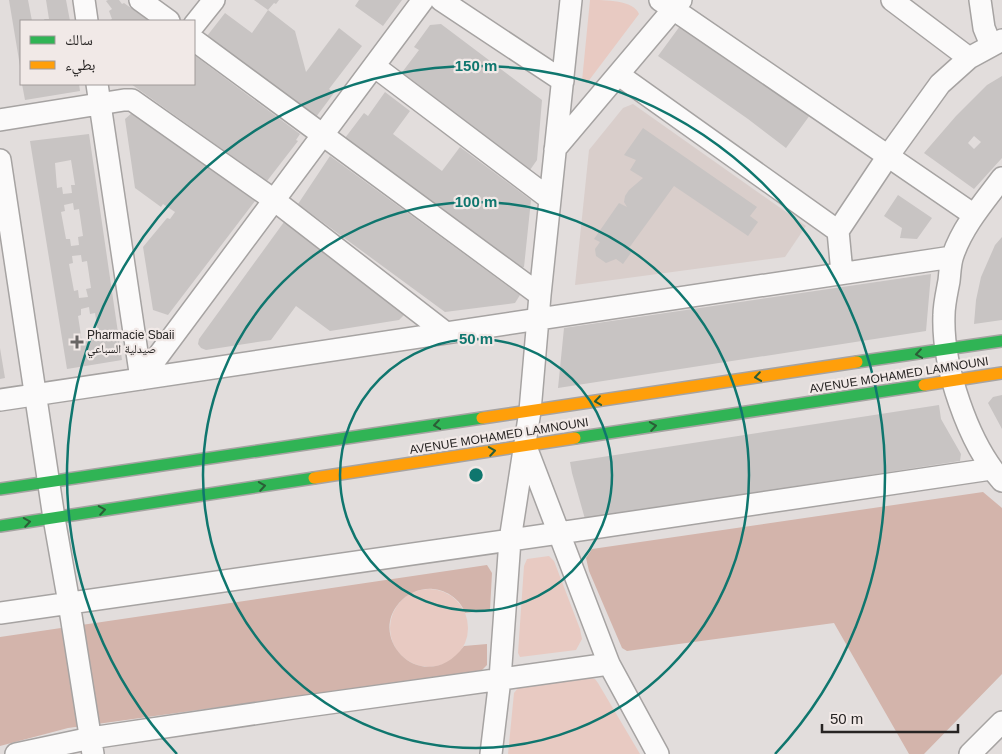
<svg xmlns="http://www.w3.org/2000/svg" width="1002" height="754" viewBox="0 0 1002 754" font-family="Arial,'Noto Naskh Arabic',sans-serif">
	<rect width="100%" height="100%" fill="#e2dddc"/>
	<!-- built -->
	<path fill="#d9cecb" d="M633,104L806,226L785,257L575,285L589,150L623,108Z"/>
	<!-- green -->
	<path fill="#e8cac2" d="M590,0C605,0 634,0 639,14L587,83L582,81Z
		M549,556L554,561L580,629L582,639L576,650L520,657L518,653L524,566L527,559Z
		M390 628a39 39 0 1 1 78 0a39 39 0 1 1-78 0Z
		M590,678L595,679L598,683L640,754H508L514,693L518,688Z"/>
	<!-- forest -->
	<path fill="#d3b4ab" d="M983,492L1002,508V674L924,754H909L834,623L627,651L622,648L589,571L586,558L592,549Z
		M487,565L492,573L490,610L465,613C461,600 447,590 433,589C420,588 408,593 399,603C366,641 426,698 464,646L487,644V665L481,671L68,728L0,746V637Z"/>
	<!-- building -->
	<path fill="#c8c4c3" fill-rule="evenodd" d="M9,0H28L32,21H21V72Z
		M46,0H66L70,21H45L44,19H49Z
		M108,0H119L122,4L124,3L149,21H109L112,19L109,11L112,9L106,1Z
		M254,0H279L276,4L274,3L268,10Z
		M359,0H402L383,26L355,6Z
		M268,10L295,31L306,72L339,28L362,46L329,89L334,93L316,117L207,36L225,13L252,33Z
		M441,24L542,100L537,160L530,170L400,75L419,50L414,47L430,25Z
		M680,26L770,89L810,115L786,148L748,119L658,56Z
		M194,55L300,134L296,140L298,141L267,181L131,84H194Z
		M1002,76V158L974,189L924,153L956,116L987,85ZM974,136L981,142L974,149L968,143Z
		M22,84H79L80,91L25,100Z
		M385,92L410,111L393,134L442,171L460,147L531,200L524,267L520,268L345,138L364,113L368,116Z
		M133,112L255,201L168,315L153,310L143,247L167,218L170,219L175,212L163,204L161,207L135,188L125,119Z
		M643,128L757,207L750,216L758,222L748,236L674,186L629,248L633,250L623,264L616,259L606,263L596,256L595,249L600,242L594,239L619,203L627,207L624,202L625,196L629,190L643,178L630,170L636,160L624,155Z
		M89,134L122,360L67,369L30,141ZM71,160L75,185H71L72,193L63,194L62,187L57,188L55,163ZM73,203L74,210L79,209L83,236L78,237L79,245L71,246L70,239H66L61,212L65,211L64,205ZM81,255L82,262L87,261L91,288L86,289L88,297L79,298L78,290L74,291L69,264L73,263L72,256ZM89,307L90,314L95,313L99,339L82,342L78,316L81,315V309Z
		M330,156L520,295L515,303L445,312L298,204Z
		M898,195L932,218L917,239L900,238L902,228L884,216Z
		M284,222L406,313L399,320L330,331L296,306L271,340L206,350L201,348L198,344L199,339Z
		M1002,237V320L974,324L976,300L981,277L995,245Z
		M931,274L926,331L558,388L564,328Z
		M0,348L5,378L0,379Z
		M1002,395V429L988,403L993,397Z
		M939,405L941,419L961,454L960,461L585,519L572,473L570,462Z"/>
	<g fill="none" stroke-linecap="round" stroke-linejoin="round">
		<defs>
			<path id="street" d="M84,0L87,21
				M140,0L169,21
				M441,0L563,81
				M660,0L974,215
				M892,0L969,58
				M980,0L984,28L991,45
				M194,25L214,0
				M194,40L540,295
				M374,66L550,199
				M619,75L838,231
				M97,84L141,379
				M0,120L124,100H132L274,200L446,333
				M555,149L681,0
				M0,160L54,518L69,603L93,754
				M1002,178C984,202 963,226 953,255C950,263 950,273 949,281C947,292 944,304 944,315C942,366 968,443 1002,481
				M842,273L838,231L888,156L940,84L969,58L1002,40
				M141,379L423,0
				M0,400L952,257
				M526,447L609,664L658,754
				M0,613L559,533L991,469
				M16,754L91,738L293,708L609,664
				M491,754L500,679L510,540L530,411L540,295L571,0
				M970,754L1002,722"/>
			<path id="fast" d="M857,362L1002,341
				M575,438L924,385
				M0,489L482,418
				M0,526L314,478"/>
			<path id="slow" d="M924,385L1002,373
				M482,418L857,362
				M314,478L575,438"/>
		</defs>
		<!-- street casing -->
		<use href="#street" stroke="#a6a3a2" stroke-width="24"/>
		<!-- fast casing -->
		<use href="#fast" stroke="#a6a3a2" stroke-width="14"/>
		<!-- slow casing -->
		<use href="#slow" stroke="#a6a3a2" stroke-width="14"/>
		<!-- street -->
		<use href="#street" stroke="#fbfafa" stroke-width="21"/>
		<!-- fast -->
		<use href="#fast" stroke="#30b455" stroke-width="11"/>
		<!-- slow -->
		<use href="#slow" stroke="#ff9f0a" stroke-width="11"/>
	</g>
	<!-- one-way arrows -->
	<defs><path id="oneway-chevron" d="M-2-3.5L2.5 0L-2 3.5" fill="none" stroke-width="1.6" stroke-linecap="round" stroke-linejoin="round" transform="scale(1.25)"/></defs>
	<g stroke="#2b5e37">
		<use href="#oneway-chevron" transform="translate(919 354) rotate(172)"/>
		<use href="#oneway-chevron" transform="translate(758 377) rotate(172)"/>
		<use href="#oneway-chevron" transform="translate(598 401) rotate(172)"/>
		<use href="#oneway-chevron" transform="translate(437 425) rotate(172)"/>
		<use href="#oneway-chevron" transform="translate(653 426) rotate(-9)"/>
		<use href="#oneway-chevron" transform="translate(492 451) rotate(-9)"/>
		<use href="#oneway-chevron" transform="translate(262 486) rotate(-9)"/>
		<use href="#oneway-chevron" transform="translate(102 510) rotate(-9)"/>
		<use href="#oneway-chevron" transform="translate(27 522) rotate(-9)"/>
	</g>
	<!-- distance rings -->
	<g fill="none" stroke="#0f766e" stroke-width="2.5">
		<circle cx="476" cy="475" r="136"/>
		<circle cx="476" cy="475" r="273"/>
		<path d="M177 754A409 409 0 1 1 775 754"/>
	</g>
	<!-- markers -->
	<path fill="#686564" stroke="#f1e9e7" stroke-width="2" d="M74.5 334.5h5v5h5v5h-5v5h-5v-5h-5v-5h5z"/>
	<g text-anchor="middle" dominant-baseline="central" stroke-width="4.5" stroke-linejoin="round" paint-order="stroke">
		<!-- poi labels -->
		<g font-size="12" fill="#272423" stroke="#f1e9e7" text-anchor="start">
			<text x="87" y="335">Pharmacie Sbaii<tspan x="87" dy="14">صيدلية السباعي</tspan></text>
		</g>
		<!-- street labels -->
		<g font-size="12" fill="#272423" stroke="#f1e9e7">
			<text transform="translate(899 375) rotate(-9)">AVENUE MOHAMED LAMNOUNI</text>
			<text transform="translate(499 436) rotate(-9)">AVENUE MOHAMED LAMNOUNI</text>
		</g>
	</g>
	<circle cx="476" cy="475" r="8" fill="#0f766e" stroke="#f1e9e7" stroke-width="2.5"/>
	<g font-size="15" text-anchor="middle" font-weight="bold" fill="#0f766e" stroke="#f1e9e7" stroke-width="4.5" stroke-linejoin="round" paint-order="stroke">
		<text x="476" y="71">150 m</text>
		<text x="476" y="207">100 m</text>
		<text x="476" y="344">50 m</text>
	</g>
	<!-- legend -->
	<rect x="20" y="20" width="175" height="65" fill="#f1e9e7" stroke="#a09a99"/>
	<rect x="30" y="36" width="25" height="8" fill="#30b455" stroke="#a09a99"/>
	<text x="65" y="45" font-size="15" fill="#272423">سالك</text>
	<rect x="30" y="61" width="25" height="8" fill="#ff9f0a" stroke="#a09a99"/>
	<text x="65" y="70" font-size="15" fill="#272423">بطيء</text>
	<!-- scale -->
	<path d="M822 724v8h136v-8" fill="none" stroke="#272423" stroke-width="2.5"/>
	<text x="830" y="724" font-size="15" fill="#272423" stroke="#f1e9e7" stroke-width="4" paint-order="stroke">50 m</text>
</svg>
